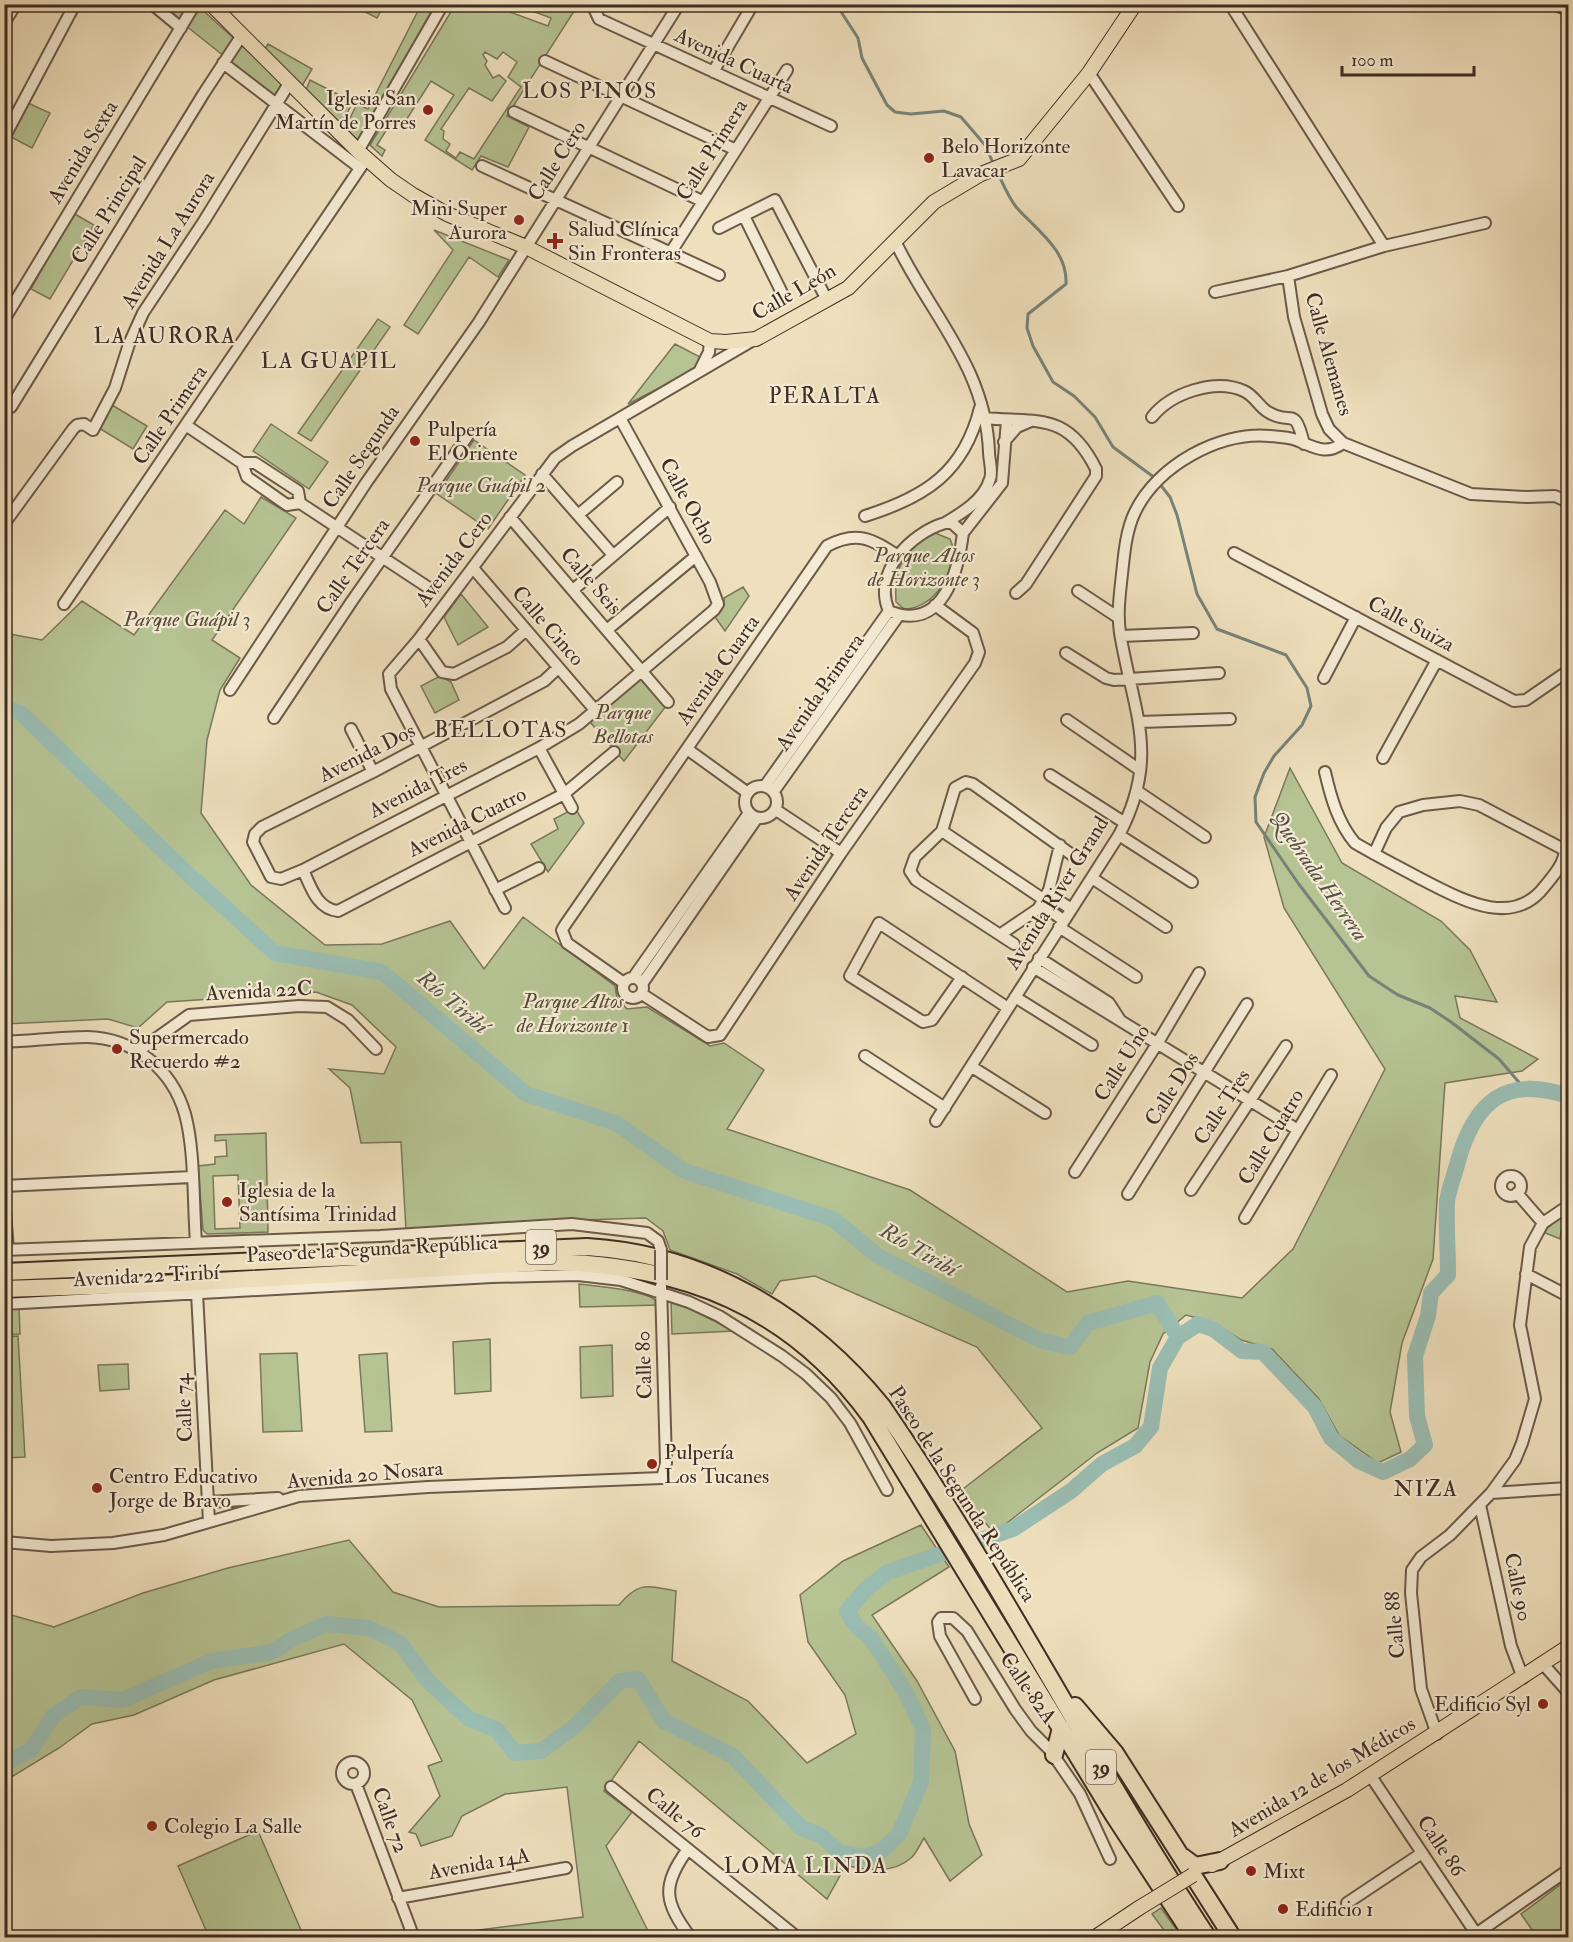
<svg xmlns="http://www.w3.org/2000/svg" width="1573" height="1942" viewBox="0 0 1573 1942" font-family="'IM FELL Double Pica',serif">
	<rect width="100%" height="100%" fill="#efe0bd"/>
	<filter id="stains"><feTurbulence type="fractalNoise" baseFrequency=".00333" numOctaves="4"/><feColorMatrix values="0 0 0 0 .2 0 0 0 0 .09 0 0 0 0 .02 0 0 0 .5 -.17"/></filter>
	<radialGradient id="worn" r=".72"><stop offset=".6" stop-color="#630" stop-opacity="0"/><stop offset="1" stop-color="#630" stop-opacity=".3"/></radialGradient>
	<!-- green -->
	<path fill="#b6c393" stroke="#7a785b" stroke-width="1.5" fill-rule="evenodd" d="M160,5H197L283,83L274,96Z
		M355,5V4L384,5L377,18L354,6Z
		M421,5H435L358,140L345,128L357,104L368,109Z
		M455,5H491L548,26L551,18L516,5L537,8L539,5H578L507,116L529,127L508,167L481,156L472,170L425,140L454,95L431,81L403,125L392,121L377,145L385,150L382,156L370,145ZM485,52L497,59L503,52L517,62L508,77L521,87L474,159L460,152L456,158L446,151L450,144L443,139L444,131L441,129L469,88L492,101L506,81L499,75L493,78L485,65L487,61L483,55Z
		M268,44L312,69L302,86L265,49Z
		M310,80L353,102L341,124L306,90Z
		M28,103L50,113L32,148L11,137Z
		M73,213L94,225L50,299L31,289Z
		M434,230L509,260L498,277L469,257L418,334L404,325L453,250Z
		M378,319L390,327L311,441L298,433Z
		M675,344L702,358L698,368L628,404Z
		M112,405L147,426L133,449L99,428Z
		M271,424L328,462L309,489L253,451Z
		M474,440L525,475L488,529L437,494Z
		M261,497L296,518L212,640L240,658L220,690L207,740L201,813L251,885L325,945L382,944L450,921L484,969L523,917L615,986L617,998L627,1009L647,1007L710,1046L724,1043L764,1070L727,1129L910,1190L1067,1292L1128,1281L1242,1298L1293,1249L1385,1069L1284,908L1264,837L1290,768L1342,863L1441,921L1470,950L1497,1002L1455,996L1460,1018L1538,1059L1522,1071L1445,1083L1433,1259L1402,1343L1390,1412L1401,1452L1378,1463L1339,1435L1319,1399L1272,1349L1241,1340L1212,1322L1186,1315L1163,1334L1150,1362L1138,1428L1097,1453L994,1533L959,1492L1042,1428L977,1347L815,1276L780,1281L772,1294L737,1274L670,1250L663,1231L646,1218L549,1221L406,1230L401,1142L361,1143L350,1088L329,1069L384,1074L396,1047L352,1005L316,992L167,1002L138,1028L108,1019L5,1024L4,633L42,640L82,601L134,635L225,510L244,524Z
		M935,533L950,539C952,544 955,551 954,557C951,581 929,609 904,609L896,602C894,571 903,542 935,533Z
		M743,587L749,596L725,631L715,617L724,605V598Z
		M461,594L488,627L458,645L444,617Z
		M440,676L451,682L459,700L435,713L421,686Z
		M640,676L666,706L624,761L590,722Z
		M575,808L584,823L548,872L531,844L558,829L554,819Z
		M266,1133L268,1232L207,1234L203,1230L198,1166L215,1164V1157L227,1156L226,1140L215,1141V1135ZM213,1176L238,1175L240,1228L215,1229Z
		M1568,1210V1231H1561L1560,1239L1543,1232Z
		M579,1284C595,1286 655,1290 659,1305L580,1307Z
		M671,1300L735,1331L672,1334Z
		M19,1307L20,1334L5,1335V1308Z
		M18,1336L25,1457L5,1458V1337Z
		M490,1339L491,1391L455,1394L453,1342Z
		M612,1345L613,1396L581,1398L580,1347Z
		M297,1353L302,1431L263,1432L260,1354Z
		M387,1353L392,1431L365,1432L359,1355Z
		M128,1364L129,1389L100,1391L98,1365Z
		M921,1525L949,1567L872,1615L917,1681L955,1751L969,1824L982,1855L950,1881L924,1838C920,1844 916,1854 911,1858C893,1874 866,1871 846,1865L827,1899L639,1741L604,1791L632,1812L606,1846L651,1937H473L470,1931L583,1917L567,1787L505,1794L462,1816L452,1836L421,1846L416,1834L409,1832L440,1796L428,1766L442,1761L412,1700L344,1644L214,1680L134,1715L92,1724L59,1748L5,1781L4,1613L54,1627L143,1593L228,1568L349,1540L393,1592L439,1607L619,1605C639,1581 647,1586 676,1591L672,1661L748,1701L807,1763L856,1734L845,1695L808,1642L800,1595L843,1561Z
		M258,1831L304,1937H209L178,1866Z
		M1568,1879V1937H1537L1521,1914Z
		M1161,1908L1182,1937H1169L1152,1914Z"/>
	<g fill="none" stroke-linecap="round" stroke-linejoin="round">
		<!-- stream -->
		<path stroke="#768379" stroke-width="3" d="M836,4L858,38L862,58L887,105L895,112L911,114L944,111L961,117L985,145L994,165
			M997,171C1003,184 1008,197 1017,208C1037,230 1068,251 1066,284L1028,314L1027,328L1033,346L1053,382L1074,396L1095,417L1113,447L1155,478
			M1159,483L1170,497L1177,515L1197,594L1217,629L1286,655L1307,688L1311,706L1302,725L1274,756L1264,773L1255,797L1256,822L1298,883L1369,976L1398,995L1430,1008L1451,1022L1499,1059L1523,1087"/>
		<!-- river -->
		<path stroke="#9abdb3" stroke-width="16" d="M4,706L22,714L189,875L275,953L382,972L526,1094L616,1123L684,1171L833,1219L878,1256L1039,1340L1070,1347L1088,1323L1157,1303L1178,1337
			M4,1764L31,1750L53,1716L81,1697L122,1700L212,1661L272,1652L292,1639L327,1624L369,1628L400,1643L428,1681L468,1718L497,1730L515,1753L541,1751L573,1728L620,1681L638,1679L664,1721L733,1756L801,1828L822,1836L839,1852L864,1857L881,1851L899,1834L921,1782L923,1729L906,1693L882,1655L870,1637L857,1627L847,1611L867,1588L888,1572L1013,1529L1071,1491L1102,1464L1135,1446L1151,1427L1160,1368L1178,1337L1198,1324L1213,1329L1242,1351L1263,1352L1315,1407L1331,1438L1359,1461L1383,1472L1410,1459L1425,1445L1417,1416L1415,1356L1428,1316L1431,1293L1448,1275C1448,1250 1446,1225 1447,1201C1449,1188 1455,1174 1458,1161C1475,1101 1506,1075 1568,1096"/>
		<defs>
			<path id="minor" d="M152,4L181,28
				M592,4L599,19L831,126
				M1230,4L1384,246
				M1553,4L1568,10
				M4,23L16,4
				M545,61L734,149
				M223,63L360,168
				M713,72L753,4
				M1089,73L1178,206
				M514,112L702,201
				M4,138L75,4
				M358,151L443,4
				M482,166L719,275
				M744,216L784,297
				M719,228L775,200L827,300
				M895,241C929,313 986,367 989,452C989,460 993,472 990,479C984,500 962,513 945,523
				M671,252L787,70
				M1288,276L1294,317L1322,414L1329,429L1343,443L1471,494L1527,497L1555,496L1568,502
				M1215,292L1288,276L1384,246L1485,223
				M4,320L195,4
				M700,370L709,352L710,341
				M11,407L204,93L242,35
				M1152,417C1171,393 1215,378 1244,391C1255,396 1259,407 1268,412C1292,427 1294,403 1304,444
				M984,418C1037,423 1067,411 1096,469V476L1026,584L1016,593
				M187,426L242,463H255L298,491L300,503
				M1004,442L1017,427L1031,421
				M242,463L247,477L287,505L300,503L432,590
				M542,474L613,555
				M578,515L617,482
				M865,516C926,497 964,472 980,408
				M510,517L668,702
				M945,523H952L963,533C958,573 942,633 889,611C872,572 911,533 945,523Z
				M4,524L73,429L77,425L84,424L93,430L115,388L129,344L143,313L204,221L290,82
				M963,533L1002,483L1007,420
				M1234,553L1514,701L1526,700L1568,671
				M473,568L595,710
				M573,590L670,507
				M1078,591L1119,618
				M64,604L367,158
				M608,629L696,556
				M1121,636L1193,633
				M419,639L442,672L454,674L507,647L526,630
				M1066,653L1106,678L1114,680L1219,673
				M558,668L544,681L373,772L262,827L255,834L253,842L271,877L281,879L303,870C311,887 317,909 338,911L564,794L614,752
				M1324,678L1356,617
				M230,690L366,483L479,322L679,4
				M274,718L352,601L467,437
				M1067,720L1140,770
				M1140,722L1230,719
				M351,729L373,772
				M539,748L572,808
				M687,749L748,793
				M1383,758L1437,660
				M1325,772C1331,798 1338,823 1355,843C1377,856 1399,867 1421,879C1459,898 1512,930 1545,886C1554,875 1564,864 1565,850
				M1050,775L1125,823
				M745 802a16 16 0 1 1 32 0a16 16 0 1 1-32 0Z
				M765,786L889,611
				M774,791L899,615
				M1137,791L1205,837
				M776,810L841,853
				M942,831L1043,899L1045,907L1063,920
				M1119,835L1192,882
				M1374,854L1386,828L1399,812L1423,805L1460,801L1479,805L1565,850
				M303,870L539,748L579,724L714,610L718,604L710,582L620,418
				M1092,878L1166,927
				M495,890L539,868
				M1043,899L1052,896L1071,909
				M505,908L391,689L389,674L419,639L555,458L572,446L750,342
				M1059,927L1136,977
				M1001,934L1038,909L1049,890L1060,845
				M1014,944L916,880L910,871L915,857L942,831L955,788L966,782L973,784L1075,857
				M1039,958L1109,1003L1120,1020
				M1033,967L1298,1130
				M962,977L932,1020L923,1022L850,976L879,923L1008,1008
				M623 988a10 10 0 1 1 20 0a10 10 0 1 1-20 0Z
				M633,978L749,813
				M624,983L567,943L562,930L565,925L827,546C857,530 872,539 898,556
				M642,984L757,818
				M642,994L708,1037L720,1035L841,853L975,663L979,652L973,633L935,605
				M1015,997L1092,1045
				M4,1042C32,1041 60,1037 87,1037C134,1038 172,1069 185,1114C195,1150 193,1204 196,1242
				M140,1050L189,1015L299,1006L327,1007L348,1020L376,1049
				M865,1056L945,1108
				M972,1067L1045,1113
				M936,1121L1119,835C1161,755 1133,712 1120,633C1117,613 1120,593 1122,574C1124,555 1126,530 1135,512C1157,466 1219,431 1270,436C1277,437 1286,437 1293,439C1312,445 1324,457 1343,443
				M1075,1172L1157,1044L1199,973
				M1501 1186a10 10 0 1 1 20 0a10 10 0 1 1-20 0Z
				M4,1186L192,1177
				M1191,1190L1286,1046
				M1517,1193L1543,1223
				M1128,1194L1247,1004
				M4,1199L8,1250
				M1245,1218L1331,1075
				M4,1250L380,1236L572,1224L647,1233L658,1241L661,1250
				M1526,1274L1568,1296
				M197,1293L209,1522
				M4,1304L492,1277L578,1275L621,1280L689,1302L719,1316L782,1356L806,1374L831,1398L850,1423L887,1490
				M1491,1493L1568,1488
				M208,1502L278,1498
				M1480,1505L1511,1646L1523,1678
				M4,1542L51,1546L113,1543L164,1535L299,1496L428,1487L662,1478L666,1463L661,1286
				M1543,1664L1568,1692
				M975,1699L940,1636L938,1622L941,1618H953L967,1631L1015,1709L1031,1731L1050,1750L1080,1794L1110,1859
				M1437,1734L1421,1689L1411,1593L1412,1570L1421,1557L1450,1535L1491,1493L1515,1460L1522,1443L1535,1399L1520,1325L1530,1247L1543,1223L1568,1206
				M342 1773a11 11 0 1 1 22 0a11 11 0 1 1-22 0Z
				M1370,1775L1479,1938
				M356,1784L414,1938
				M611,1787L798,1938
				M688,1849C661,1886 664,1902 691,1938
				M398,1898L566,1868
				M1347,1903L1422,1853
				M1470,1938L1568,1870"/>
			<path id="major" d="M211,4L358,151L391,180L413,195L447,214L526,247L710,341L726,342L756,339L848,288L934,202L981,174L1019,159L1089,73L1135,4
				M1212,1865L1347,1790L1568,1647
				M1094,1938L1139,1908"/>
			<path id="highway" d="M4,1272L587,1247C705,1254 808,1315 882,1406C1000,1578 1093,1764 1208,1938
				M4,1289L183,1283L550,1262C684,1265 791,1307 871,1417L1113,1814L1194,1938
				M1075,1706L1115,1753L1233,1938
				M1054,1755L1061,1728
				M1183,1857L1195,1866L1220,1861"/>
		</defs>
		<!-- minor casing -->
		<use href="#minor" stroke="#6b5a4a" stroke-width="14"/>
		<!-- major casing -->
		<use href="#major" stroke="#3f2d23" stroke-width="16"/>
		<!-- highway casing -->
		<use href="#highway" stroke="#3f2d23" stroke-width="20"/>
		<!-- minor -->
		<use href="#minor" stroke="#f5ebd4" stroke-width="10"/>
		<!-- major -->
		<use href="#major" stroke="#efe0bd" stroke-width="14"/>
		<!-- highway -->
		<use href="#highway" stroke="#efe0bd" stroke-width="16"/>
		<defs>
			<path id="minor-bridge" d="M661,1250V1280"/>
			<path id="major-bridge" d="M1139,1908L1193,1875"/>
		</defs>
		<!-- minor-bridge casing -->
		<use href="#minor-bridge" stroke="#6b5a4a" stroke-width="14" stroke-linecap="butt"/>
		<!-- major-bridge casing -->
		<use href="#major-bridge" stroke="#3f2d23" stroke-width="16" stroke-linecap="butt"/>
		<!-- minor-bridge -->
		<use href="#minor-bridge" stroke="#f5ebd4" stroke-width="10"/>
		<!-- major-bridge -->
		<use href="#major-bridge" stroke="#efe0bd" stroke-width="14"/>
	</g>
	<!-- markers -->
	<g fill="#8f2418" stroke="#f5ebd4" stroke-width="2">
		<circle cx="428" cy="110" r="6"/>
		<circle cx="929" cy="158" r="6"/>
		<circle cx="519" cy="220" r="6"/>
		<path d="M552 232h6v6h6v6h-6v6h-6v-6h-6v-6h6z"/>
		<circle cx="415" cy="441" r="6"/>
		<circle cx="117" cy="1049" r="6"/>
		<circle cx="227" cy="1202" r="6"/>
		<circle cx="652" cy="1464" r="6"/>
		<circle cx="97" cy="1488" r="6"/>
		<circle cx="1543" cy="1704" r="6"/>
		<circle cx="152" cy="1826" r="6"/>
		<circle cx="1251" cy="1871" r="6"/>
		<circle cx="1283" cy="1909" r="6"/>
	</g>
	<g text-anchor="middle" dominant-baseline="central" stroke-width="4.5" stroke-linejoin="round" paint-order="stroke">
		<!-- shield labels -->
		<g fill="#f5ebd4" stroke="#766658" stroke-width="1.5">
			<rect x="526" y="1230" width="30" height="34" rx="4.5"/>
			<rect x="1086" y="1750" width="30" height="34" rx="4.5"/>
		</g>
		<g font-size="20" font-weight="bold" fill="#3f2d23">
			<text x="541" y="1247">39</text>
			<text x="1101" y="1767">39</text>
		</g>
		<!-- street labels -->
		<g font-size="21" fill="#3f2d23" stroke="#f5ebd4">
			<text transform="translate(734 61) rotate(25)">Avenida Cuarta</text>
			<text transform="translate(712 150) rotate(-58)">Calle Primera</text>
			<text transform="translate(83 152) rotate(-59)">Avenida Sexta</text>
			<text transform="translate(557 161) rotate(-58)">Calle Cero</text>
			<text transform="translate(109 210) rotate(-58)">Calle Principal</text>
			<text transform="translate(168 240) rotate(-58)">Avenida La Aurora</text>
			<text transform="translate(794 292) rotate(-30)">Calle León</text>
			<text transform="translate(1329 354) rotate(74)">Calle Alemanes</text>
			<text transform="translate(170 415) rotate(-56)">Calle Primera</text>
			<text transform="translate(361 457) rotate(-56)">Calle Segunda</text>
			<text transform="translate(688 501) rotate(61)">Calle Ocho</text>
			<text transform="translate(454 559) rotate(-53)">Avenida Cero</text>
			<text transform="translate(353 566) rotate(-55)">Calle Tercera</text>
			<text transform="translate(591 581) rotate(49)">Calle Seis</text>
			<text transform="translate(1411 624) rotate(28)">Calle Suiza</text>
			<text transform="translate(548 626) rotate(49)">Calle Cinco</text>
			<text transform="translate(718 670) rotate(-55)">Avenida Cuarta</text>
			<text transform="translate(820 692) rotate(-55)">Avenida Primera</text>
			<text transform="translate(367 753) rotate(-27)">Avenida Dos</text>
			<text transform="translate(418 788) rotate(-27)">Avenida Tres</text>
			<text transform="translate(467 822) rotate(-27)">Avenida Cuatro</text>
			<text transform="translate(826 843) rotate(-56)">Avenida Tercera</text>
			<text transform="translate(1057 893) rotate(-58)">Avenida River Grand</text>
			<text transform="translate(259 991) rotate(-3)">Avenida 22C</text>
			<text transform="translate(1122 1063) rotate(-58)">Calle Uno</text>
			<text transform="translate(1172 1089) rotate(-58)">Calle Dos</text>
			<text transform="translate(1222 1107) rotate(-57)">Calle Tres</text>
			<text transform="translate(1271 1137) rotate(-59)">Calle Cuatro</text>
			<text transform="translate(372 1249) rotate(-3)">Paseo de la Segunda República</text>
			<text transform="translate(146 1276) rotate(-3)">Avenida 22 Tiribí</text>
			<text transform="translate(644 1365) rotate(-92)">Calle 80</text>
			<text transform="translate(184 1408) rotate(-93)">Calle 74</text>
			<text transform="translate(365 1475) rotate(-5)">Avenida 20 Nosara</text>
			<text transform="translate(962 1494) rotate(57)">Paseo de la Segunda República</text>
			<text transform="translate(1518 1587) rotate(78)">Calle 90</text>
			<text transform="translate(1395 1625) rotate(-95)">Calle 88</text>
			<text transform="translate(1028 1688) rotate(55)">Calle 82A</text>
			<text transform="translate(1322 1777) rotate(-31)">Avenida 12 de los Médicos</text>
			<text transform="translate(675 1813) rotate(39)">Calle 76</text>
			<text transform="translate(390 1820) rotate(70)">Calle 72</text>
			<text transform="translate(1441 1846) rotate(56)">Calle 86</text>
			<text transform="translate(479 1864) rotate(-10)">Avenida 14A</text>
		</g>
		<!-- poi labels -->
		<g font-size="21" fill="#3f2d23" stroke="#f5ebd4" text-anchor="start">
			<text x="416" y="98" text-anchor="end">Iglesia San<tspan x="416" dy="24">Martín de Porres</tspan></text>
			<text x="941" y="146">Belo Horizonte<tspan x="941" dy="24">Lavacar</tspan></text>
			<text x="507" y="208" text-anchor="end">Mini Super<tspan x="507" dy="24">Aurora</tspan></text>
			<text x="568" y="229">Salud Clínica<tspan x="568" dy="24">Sin Fronteras</tspan></text>
			<text x="427" y="429">Pulpería<tspan x="427" dy="24">El Oriente</tspan></text>
			<text x="129" y="1037">Supermercado<tspan x="129" dy="24">Recuerdo #2</tspan></text>
			<text x="239" y="1190">Iglesia de la<tspan x="239" dy="24">Santísima Trinidad</tspan></text>
			<text x="664" y="1452">Pulpería<tspan x="664" dy="24">Los Tucanes</tspan></text>
			<text x="109" y="1476">Centro Educativo<tspan x="109" dy="24">Jorge de Bravo</tspan></text>
			<text x="1531" y="1704" text-anchor="end">Edificio Syl</text>
			<text x="164" y="1826">Colegio La Salle</text>
			<text x="1263" y="1871">Mixt</text>
			<text x="1295" y="1909">Edificio 1</text>
		</g>
		<!-- park labels -->
		<g font-size="21" font-style="italic" fill="#574b39" stroke="#f5ebd4">
			<text x="481" y="485">Parque Guápil 2</text>
			<text x="924" y="555">Parque Altos<tspan x="924" dy="24">de Horizonte 3</tspan></text>
			<text x="187" y="619">Parque Guápil 3</text>
			<text x="623" y="712">Parque<tspan x="623" dy="24">Bellotas</tspan></text>
			<text x="573" y="1001">Parque Altos<tspan x="573" dy="24">de Horizonte 1</tspan></text>
		</g>
		<!-- neighbourhood labels -->
		<g font-size="22" letter-spacing="1.5" fill="#3f2d23" stroke="#f5ebd4">
			<text x="590" y="91">LOS PINOS</text>
			<text x="165" y="336">LA AURORA</text>
			<text x="329" y="361">LA GUAPIL</text>
			<text x="825" y="396">PERALTA</text>
			<text x="501" y="730">BELLOTAS</text>
			<text x="1426" y="1489">NIZA</text>
			<text x="806" y="1866">LOMA LINDA</text>
		</g>
		<!-- water labels -->
		<g font-size="22" font-style="italic" fill="#565147" stroke="#f5ebd4">
			<text transform="translate(1319 876) rotate(55)">Quebrada Herrera</text>
			<text transform="translate(453 1002) rotate(40)">Río Tiribí</text>
			<text transform="translate(919 1250) rotate(30)">Río Tiribí</text>
		</g>
	</g>
	<!-- margin -->
	<rect width="1573" height="1942" fill="none" stroke="#efe0bd" stroke-width="24"/>
	<rect x="6" y="6" width="1561" height="1930" fill="none" stroke="#3f2d23" stroke-width="3"/>
	<rect x="12" y="12" width="1549" height="1918" fill="none" stroke="#3f2d23" stroke-width="1.5"/>
	<!-- scale -->
	<path d="M1342 66v9h132v-9" fill="none" stroke="#3f2d23" stroke-width="3"/>
	<text x="1351" y="66" font-size="18" fill="#3f2d23" stroke="#f5ebd4" stroke-width="4.5" paint-order="stroke">100 m</text>
	<rect width="100%" height="100%" filter="url(#stains)"/>
	<rect width="100%" height="100%" fill="url(#worn)"/>
</svg>
